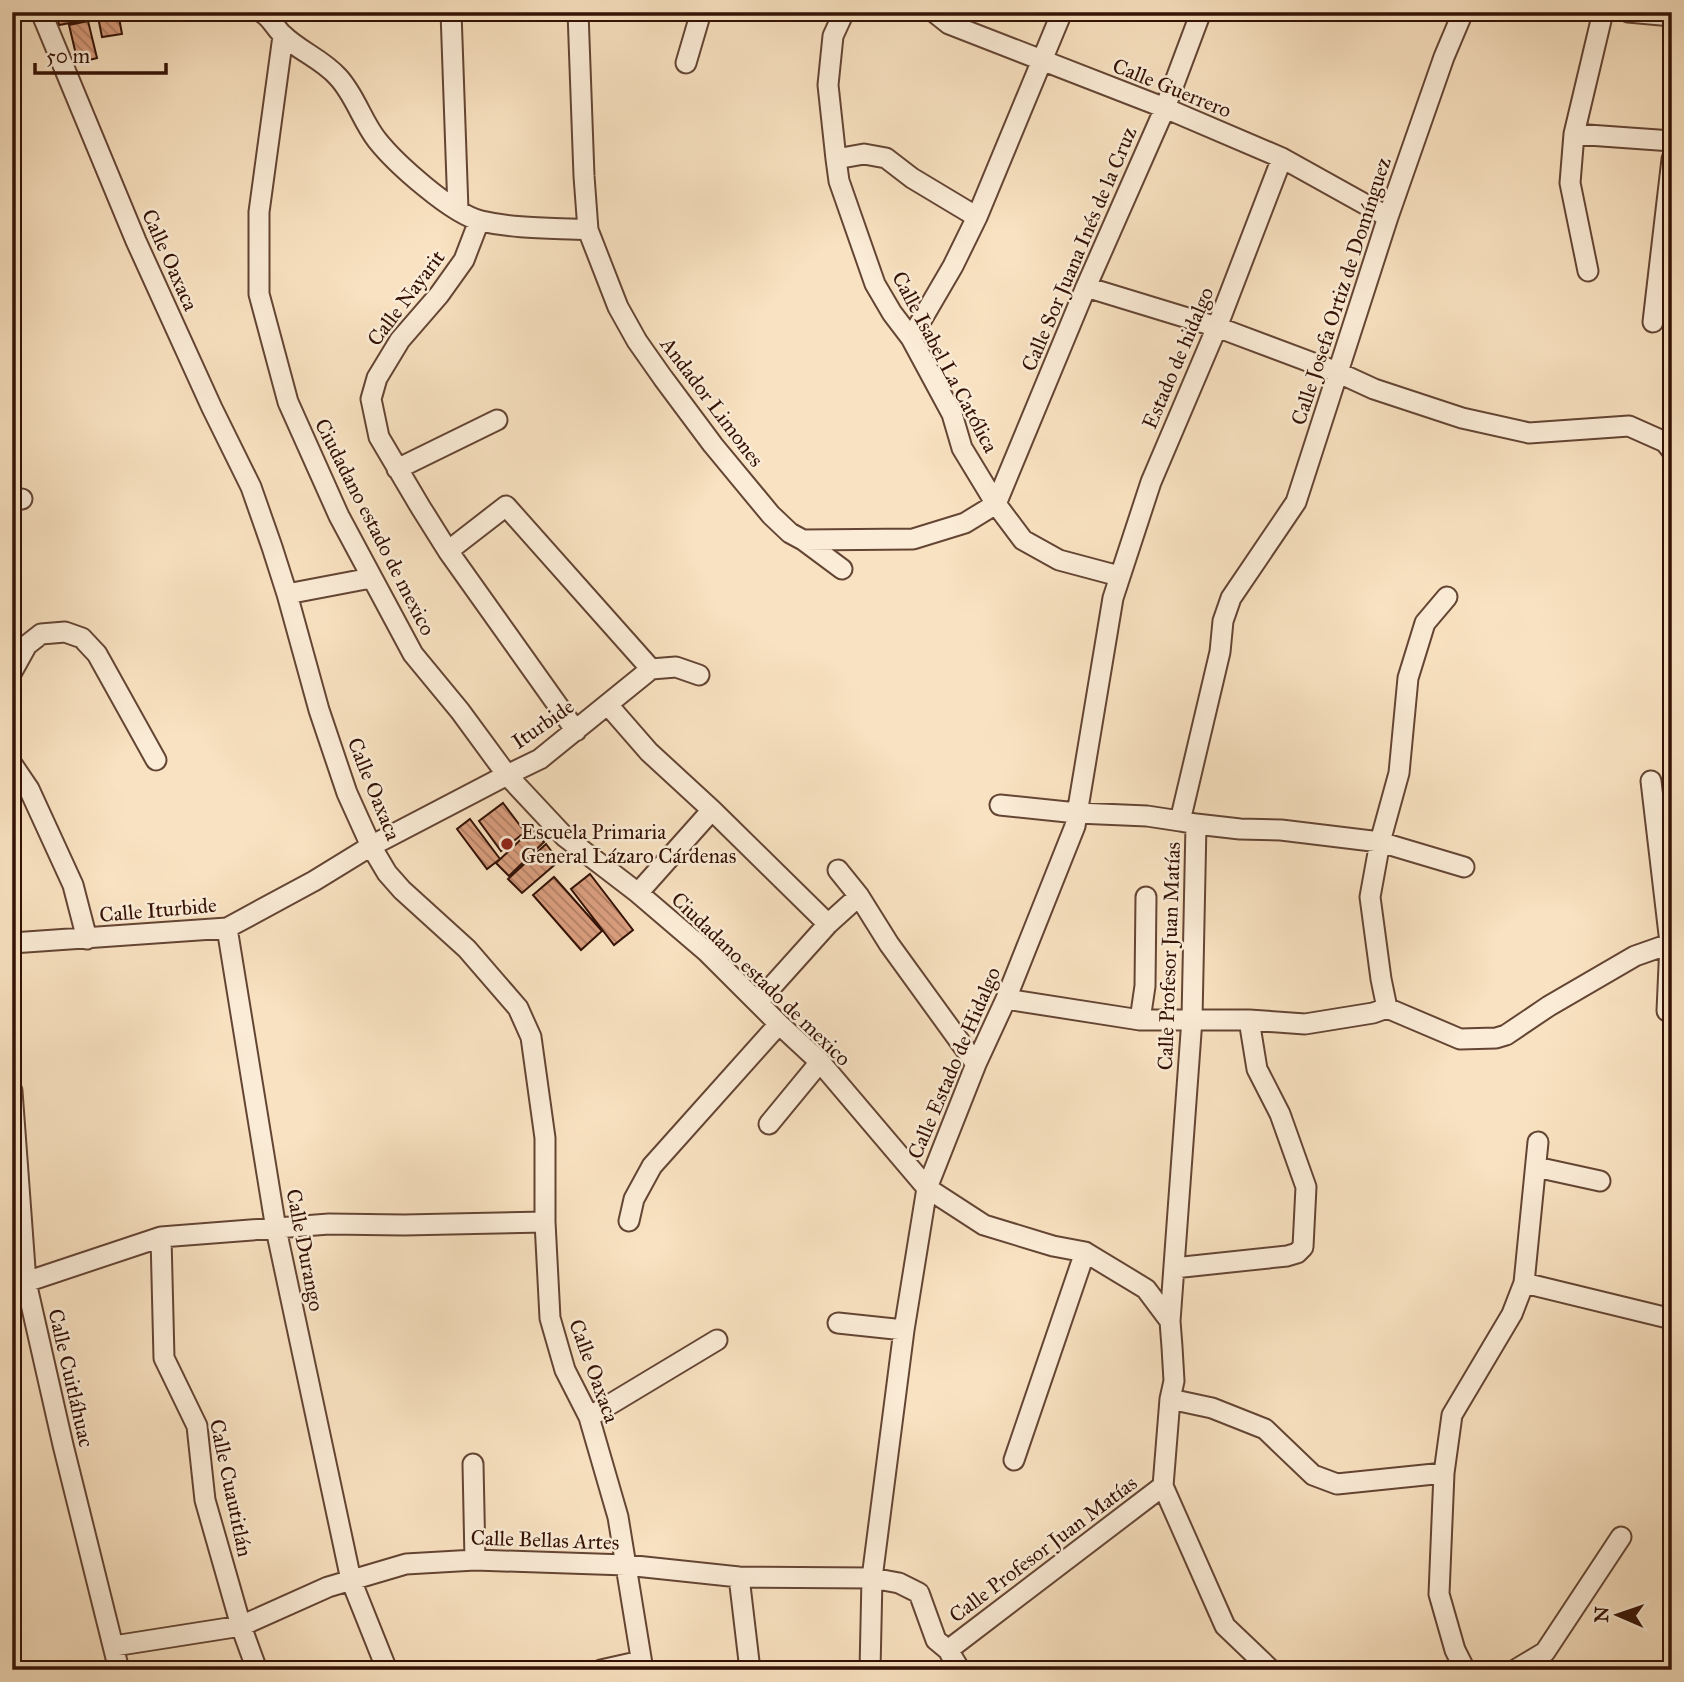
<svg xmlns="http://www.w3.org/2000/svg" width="1684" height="1682" viewBox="0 0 1684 1682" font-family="'IM FELL Great Primer',serif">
	<defs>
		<pattern id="building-back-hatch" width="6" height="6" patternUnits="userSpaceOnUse" patternTransform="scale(1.75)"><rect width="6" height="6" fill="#da9e7e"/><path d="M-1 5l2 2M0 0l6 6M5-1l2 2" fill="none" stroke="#b17f65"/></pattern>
	</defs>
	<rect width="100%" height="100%" fill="#f9e2c1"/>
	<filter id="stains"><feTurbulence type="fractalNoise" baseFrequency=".00286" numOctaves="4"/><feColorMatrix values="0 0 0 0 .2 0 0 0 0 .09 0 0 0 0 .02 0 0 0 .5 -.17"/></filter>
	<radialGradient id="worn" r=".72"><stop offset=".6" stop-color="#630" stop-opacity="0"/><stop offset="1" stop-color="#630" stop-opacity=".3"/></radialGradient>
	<!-- building -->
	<path fill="url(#building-back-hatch)" stroke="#331105" stroke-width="2" d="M56,12H90L91,19L59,25Z
		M97,12H118L122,34L102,37Z
		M88,21L97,58L78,63L69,25Z
		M503,803L525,832L501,851L479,821Z
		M470,819L500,859L487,869L457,829Z
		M532,829L544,842L509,876L496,863Z
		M546,844L559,861L522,893L508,879Z
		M590,874L633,930L614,945L571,889Z
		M554,877L602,931L581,950L533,895Z"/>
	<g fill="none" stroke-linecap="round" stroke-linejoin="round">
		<defs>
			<path id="minor" d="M41,12L136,241L212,408L251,487L272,547L287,594L319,710L347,793L371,846L387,873L402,890L467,949L518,1008L531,1037L545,1138V1222L550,1318L565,1370L589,1417L618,1517L643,1670
				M261,12C271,17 275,28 283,35C299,51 322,59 338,77C355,95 362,121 377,140C396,164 452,214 481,221C516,229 553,228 588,230
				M451,12L458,210
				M578,12L584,176L588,230L618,307L637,341L663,378L713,445L771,515L790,533L803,540L842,569
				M844,12L833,36L828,85L836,159L839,181L875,284L892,313L911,338L952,414L962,448L996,504L1023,540L1059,560L1119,576
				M934,12L949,24L1165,108L1282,158L1388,217
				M1628,12L1672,16
				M283,36L259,212V294L288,402L339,516L413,654L460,711L507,775L565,837L638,893L707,952L779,1024L820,1062L927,1188L984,1225L1053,1246L1085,1252L1146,1289L1170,1321L1172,1347L1174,1381L1170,1399L1163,1486L948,1650
				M686,63L701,12
				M1574,134L1672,141
				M836,159L864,154L886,158L912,178L977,217
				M479,221L464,260L439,295L400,340L377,378L371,399L379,437L421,508L448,551L576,731
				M1588,271L1570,183L1574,134L1603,12
				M1086,287L1217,327L1337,372L1374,389L1462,418L1529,433L1629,426L1665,442L1672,451
				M1653,322L1672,159
				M911,338L953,266L977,217L1062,12
				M397,469L497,420
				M12,500L22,499
				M803,540L913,539L965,523L996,504L1086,287L1165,108L1201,12
				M448,551L506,506L651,669
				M287,594L371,578
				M12,672L27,645L41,634L65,632L82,638L97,654L156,760
				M608,705L649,752L712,810L828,924
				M12,764L29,789L73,885L87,939
				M1651,781L1670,943L1667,1011
				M1000,805L1077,813L1147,816L1180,821
				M1196,824L1240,829L1281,830L1380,842L1464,867
				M838,870L859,896L889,944L976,1064
				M638,893L712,810
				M227,928L276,1229L351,1580L387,1670
				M12,943L227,928L314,881L371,846L507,775L540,759L651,669L676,667L699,675
				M1006,999L1140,1020H1249L1305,1024L1373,1013L1387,1008
				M758,1002L828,924L859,896
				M1387,1008L1381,979L1370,897L1380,842L1399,773L1408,678L1425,623L1447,597
				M1387,1008L1460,1039L1496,1038L1506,1035L1549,1006L1635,956L1672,943
				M1140,1020L1145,986L1146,897
				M12,1091L26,1282L63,1445L119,1670
				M769,1124L820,1062
				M1536,1167L1600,1181
				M629,1221L634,1199L652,1166L779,1024
				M161,1237L164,1358L197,1426L205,1500L241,1626L257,1670
				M1174,1268L1287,1256L1297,1253L1303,1247L1306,1187L1280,1114L1257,1069L1249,1020
				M1524,1283L1672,1319
				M12,1284L26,1282L161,1237L329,1224L404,1225L545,1222
				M1170,1321L1192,1019L1196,824L1180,821L1220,652L1223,621L1231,598L1296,502L1388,217L1444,57L1463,12
				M838,1323L904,1330
				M1170,1399L1212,1408L1265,1429L1313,1475L1337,1484L1444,1473
				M589,1417L717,1340
				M1014,1460L1085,1252
				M473,1464L475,1560
				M1163,1486L1225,1626L1271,1670
				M739,1577L750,1670
				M114,1646L241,1626L328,1587L406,1564L475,1560L626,1565L739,1577L872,1578L899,1583L919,1593L936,1640L948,1650L960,1670
				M601,1670L641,1661
				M870,1670L872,1578L904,1330L927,1188L976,1064L1006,999L1075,826L1113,598L1151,482L1217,327L1282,158
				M1465,1670L1455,1650L1439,1594L1444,1473L1452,1415L1512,1314L1524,1283L1538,1142
				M1515,1670L1545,1652L1621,1537"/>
		</defs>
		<!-- minor casing -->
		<use href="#minor" stroke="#644534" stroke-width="23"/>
		<!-- minor -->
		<use href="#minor" stroke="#fbecd7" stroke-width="19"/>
	</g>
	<!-- markers -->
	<circle fill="#8f2418" stroke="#fbecd7" stroke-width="2.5" cx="507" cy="844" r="7"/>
	<g text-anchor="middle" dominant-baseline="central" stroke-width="5" stroke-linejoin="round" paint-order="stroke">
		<!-- street labels -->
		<g font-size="21" fill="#331105" stroke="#fbecd7">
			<text transform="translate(1172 88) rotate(22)">Calle Guerrero</text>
			<text transform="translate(1079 249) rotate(-67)">Calle Sor Juana Inés de la Cruz</text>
			<text transform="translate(170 260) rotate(66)">Calle Oaxaca</text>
			<text transform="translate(1341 291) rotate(-72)">Calle Josefa Ortiz de Domínguez</text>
			<text transform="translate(406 298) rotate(-53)">Calle Nayarit</text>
			<text transform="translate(1178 358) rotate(-67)">Estado de hidalgo</text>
			<text transform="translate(945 362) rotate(62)">Calle Isabel La Católica</text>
			<text transform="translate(712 402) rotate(53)">Andador Limones</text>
			<text transform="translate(375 527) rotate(63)">Ciudadano estado de mexico</text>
			<text transform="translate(543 724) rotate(-35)">Iturbide</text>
			<text transform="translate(374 789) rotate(68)">Calle Oaxaca</text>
			<text transform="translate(158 910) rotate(-5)">Calle Iturbide</text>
			<text transform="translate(1169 956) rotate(-88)">Calle Profesor Juan Matías</text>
			<text transform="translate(761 979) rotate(44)">Ciudadano estado de mexico</text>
			<text transform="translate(954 1063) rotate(-67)">Calle Estado de Hidalgo</text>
			<text transform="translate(305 1250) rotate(79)">Calle Durango</text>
			<text transform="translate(594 1371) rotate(70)">Calle Oaxaca</text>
			<text transform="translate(71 1378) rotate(77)">Calle Cuitláhuac</text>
			<text transform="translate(231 1488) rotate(78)">Calle Cuautitlán</text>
			<text transform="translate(545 1540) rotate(2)">Calle Bellas Artes</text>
			<text transform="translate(1043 1549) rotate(-37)">Calle Profesor Juan Matías</text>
		</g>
		<!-- poi labels -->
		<g font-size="21" fill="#331105" stroke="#fbecd7" text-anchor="start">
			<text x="521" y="832">Escuela Primaria<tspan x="521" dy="24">General Lázaro Cárdenas</tspan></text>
		</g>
	</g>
	<!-- margin -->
	<rect width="1684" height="1682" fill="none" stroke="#f9e2c1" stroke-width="42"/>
	<rect x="14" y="14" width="1656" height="1654" fill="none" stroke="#331105" stroke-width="3.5"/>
	<rect x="21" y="21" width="1642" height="1640" fill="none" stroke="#331105" stroke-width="2"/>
	<!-- north arrow -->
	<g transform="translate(1618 1615) rotate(272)" stroke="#fbecd7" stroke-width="5" paint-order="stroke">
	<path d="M0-5L12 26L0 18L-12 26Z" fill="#331105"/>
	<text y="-10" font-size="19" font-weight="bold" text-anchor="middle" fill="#331105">N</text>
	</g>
	<!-- scale -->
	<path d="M35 63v10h131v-10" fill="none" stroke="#331105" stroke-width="3.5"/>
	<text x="46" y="63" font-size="21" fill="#331105" stroke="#fbecd7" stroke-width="5" paint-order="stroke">50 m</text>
	<rect width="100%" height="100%" filter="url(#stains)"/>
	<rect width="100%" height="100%" fill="url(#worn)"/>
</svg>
